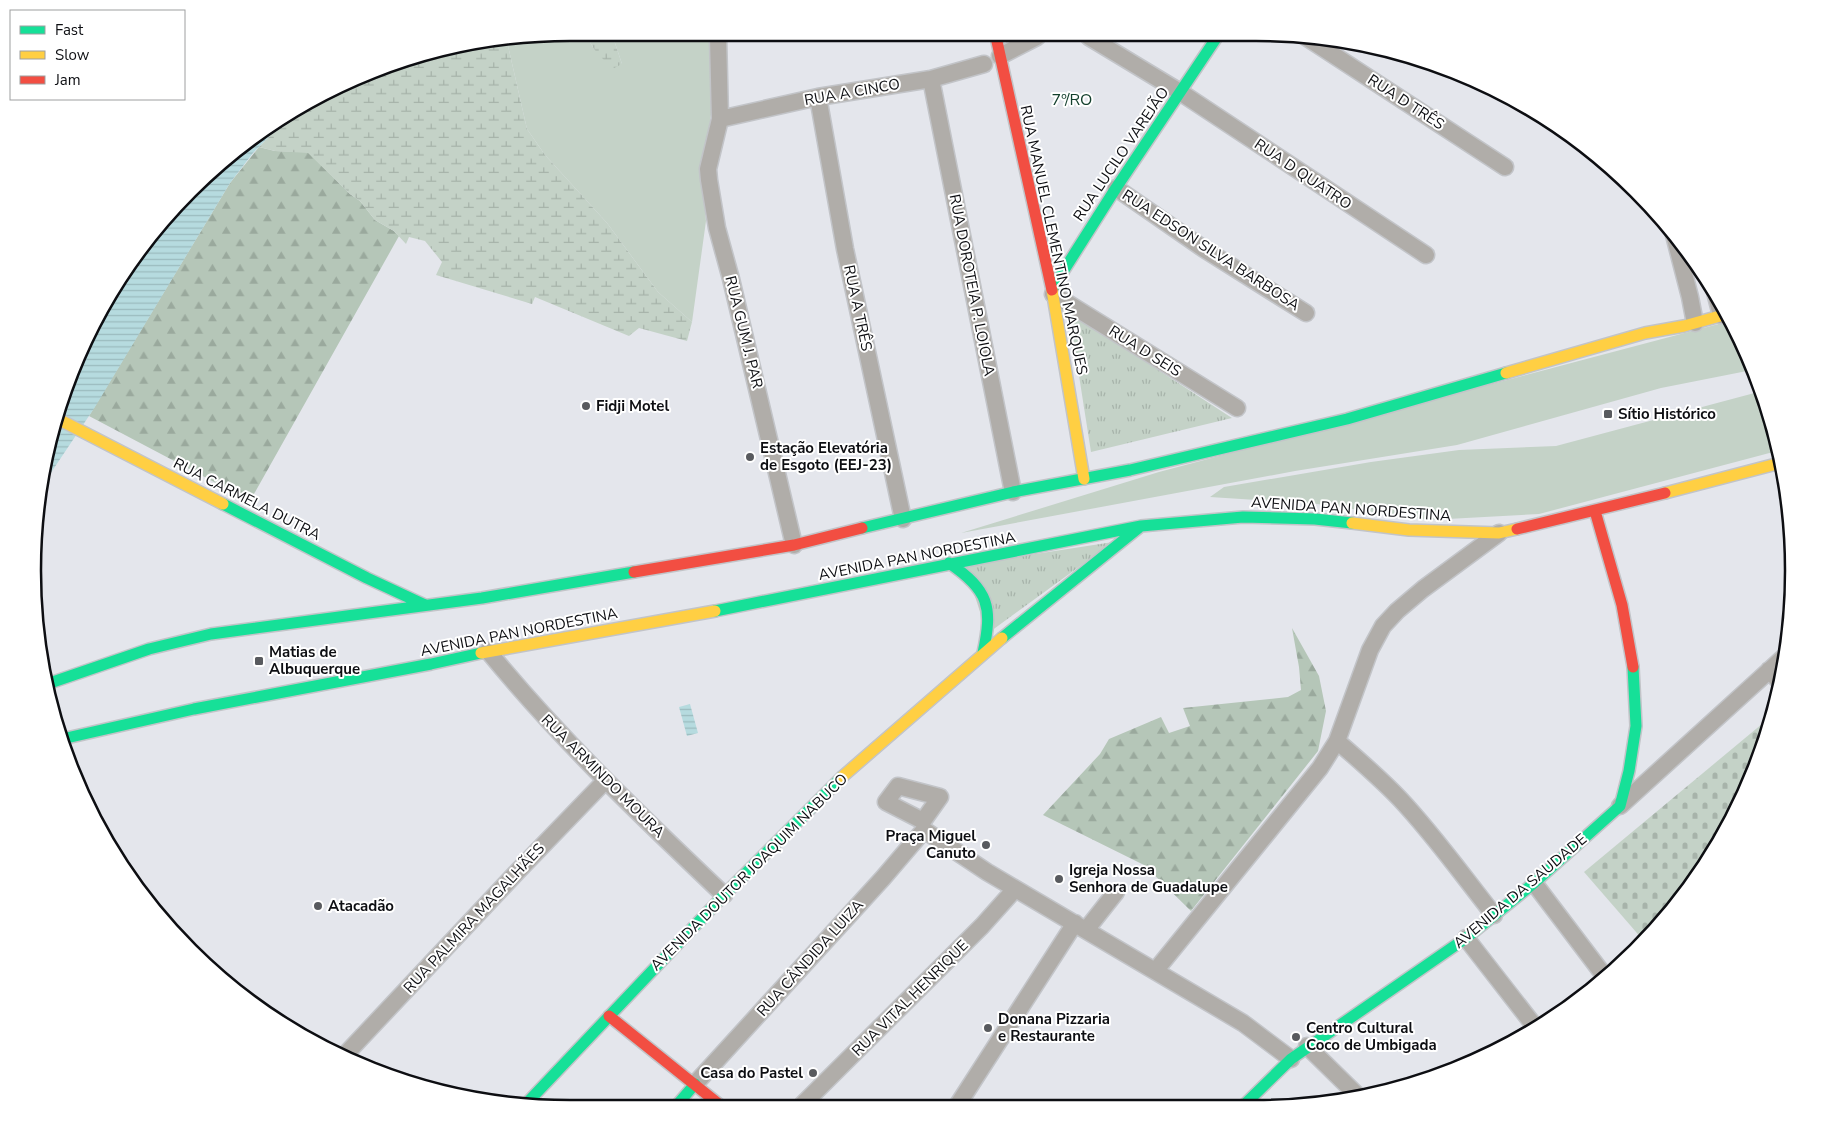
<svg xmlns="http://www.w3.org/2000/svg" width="1826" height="1141" viewBox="0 0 1826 1141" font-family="'Nunito Sans',sans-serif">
	<defs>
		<pattern id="forest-firs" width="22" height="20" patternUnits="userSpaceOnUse" patternTransform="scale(1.25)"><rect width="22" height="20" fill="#b5c6b8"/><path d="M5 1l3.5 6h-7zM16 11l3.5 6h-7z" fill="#9aa99d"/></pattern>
		<pattern id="wetland-marsh" width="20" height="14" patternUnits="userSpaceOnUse" patternTransform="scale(1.25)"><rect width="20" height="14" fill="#c4d2c7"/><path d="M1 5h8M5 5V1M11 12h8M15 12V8" fill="none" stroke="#a7b3aa"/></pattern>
		<pattern id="cemetery-stones" width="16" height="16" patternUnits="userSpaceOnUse" patternTransform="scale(1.25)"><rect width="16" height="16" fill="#c4d2c7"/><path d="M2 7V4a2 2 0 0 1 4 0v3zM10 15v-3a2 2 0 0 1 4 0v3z" fill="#a7b3aa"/></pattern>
		<pattern id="park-tufts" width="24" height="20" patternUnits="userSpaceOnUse" patternTransform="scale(1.25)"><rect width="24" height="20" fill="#c4d2c7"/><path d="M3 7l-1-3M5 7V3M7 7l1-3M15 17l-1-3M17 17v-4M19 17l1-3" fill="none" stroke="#a7b3aa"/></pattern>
		<pattern id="water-rules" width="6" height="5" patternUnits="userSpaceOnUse" patternTransform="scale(1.25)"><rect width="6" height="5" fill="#b6dbdf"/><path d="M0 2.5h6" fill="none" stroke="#9bbbbe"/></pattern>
	</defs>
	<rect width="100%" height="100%" fill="#e4e6ec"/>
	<!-- grass -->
	<path fill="#c4d2c7" d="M506,37H587L594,49L622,64L613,37H711L713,100L702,179L706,221L692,322L658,292L607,223L545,155L527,129Z
		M1730,321L1752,370L1661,388L1457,445L1295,471L961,533L1159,472Z
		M1762,391L1777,451L1539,514L1429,520L1317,504L1210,497L1224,487L1371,462L1459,450L1556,446Z"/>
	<!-- forest -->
	<path fill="url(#forest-firs)" d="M259,147L275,151L308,152L350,194L360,201L375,220L394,231L399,236L250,501L89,416L230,183Z
		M1292,628L1319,676L1326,711L1318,751L1191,911L1144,865L1043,815L1100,754L1109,739L1161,717L1169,733L1190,726L1183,708L1288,697L1301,690L1299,667Z"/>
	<!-- wetland -->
	<path fill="url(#wetland-marsh)" d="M500,37H506L527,129L545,155L607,223L658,292L692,322L687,341L639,328L629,336L535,297L532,304L436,275L442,262L425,241L409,237L406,244L394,231L375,220L360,201L350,194L308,153L275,151L259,147L292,113L398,61Z
		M587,37H613L622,64L612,69L594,49Z"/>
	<!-- cemetery -->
	<path fill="url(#cemetery-stones)" d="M1774,714L1738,809L1682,898L1643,940L1584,872Z"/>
	<!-- park -->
	<path fill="url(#park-tufts)" d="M1069,312L1232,418L1091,452Z
		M1113,542L987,634L965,565Z"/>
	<!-- water -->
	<path fill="url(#water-rules)" d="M292,113L253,153L230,183L95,407L40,489L43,466L61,397L69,381L83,362L94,335L95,322L104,302L143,243L190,190L271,123Z
		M690,704L698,733L687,736L679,707Z"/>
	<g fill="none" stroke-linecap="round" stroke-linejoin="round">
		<defs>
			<path id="street" d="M718,37L720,119L708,169L709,180L717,228L731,279L794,545
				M1089,37L1180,92L1426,255
				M1306,37L1505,167
				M1000,56L1037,37
				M931,79L1013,492
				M818,97L845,249L903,519
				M720,119L818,97L931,79L984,64
				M1116,188L1204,249L1306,313
				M1674,235L1690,297L1695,323
				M1715,292L1721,315
				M1053,294L1237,408
				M488,651C560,739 642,817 724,895
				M1769,670L1780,682
				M1337,741C1359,760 1380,778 1400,799C1434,835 1463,876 1494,915
				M898,786L940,797L923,821L886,802Z
				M1620,806L1784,657
				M1534,883L1606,978
				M1086,930L1116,892
				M1466,938L1536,1028
				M1156,970L1320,768L1337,741L1370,650L1383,626L1397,611L1423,589L1499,533
				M1307,1046L1356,1094
				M344,1056L517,872L605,781
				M695,1084L883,878L924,830L987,872L1243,1023L1291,1059
				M802,1105L982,926L1015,889
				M957,1106L1075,923"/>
			<path id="fast" d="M1052,289L1116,188L1217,37
				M223,504L367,578L425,605
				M862,528L1013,492L1130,470L1347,419L1506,373
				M949,563C989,590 993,607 983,653
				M715,611L1141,526L1243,517L1315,519L1352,523
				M1002,638L1141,526
				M47,684L149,649L211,634L482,598L634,572
				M62,739L194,709L431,664L481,653
				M526,1104L724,895L842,777
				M677,1105L695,1084
				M1242,1107L1291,1059L1466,938L1534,883L1620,806L1629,771L1636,726L1633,667"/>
			<path id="slow" d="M1052,290L1084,479
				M1506,373L1645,333L1684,326L1727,314
				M56,418L223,504
				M1665,493L1780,463
				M1352,523L1409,530L1499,533L1517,529
				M481,653L715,611
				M842,777L1002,638"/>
			<path id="jam" d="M996,37L1052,290
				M1595,511L1622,605L1633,667
				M1517,529L1665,493
				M634,572L794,545L862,528
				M609,1016L720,1105"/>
		</defs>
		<!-- street casing -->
		<use href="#street" stroke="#c2c4c8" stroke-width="19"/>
		<!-- fast casing -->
		<use href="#fast" stroke="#c2c4c8" stroke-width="14"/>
		<!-- slow casing -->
		<use href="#slow" stroke="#c2c4c8" stroke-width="14"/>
		<!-- jam casing -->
		<use href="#jam" stroke="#c2c4c8" stroke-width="14"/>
		<!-- street -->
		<use href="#street" stroke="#b0ada9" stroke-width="16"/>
		<!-- fast -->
		<use href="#fast" stroke="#16e098" stroke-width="11"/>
		<!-- slow -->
		<use href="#slow" stroke="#ffcf43" stroke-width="11"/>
		<!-- jam -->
		<use href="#jam" stroke="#f24e42" stroke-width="11"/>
	</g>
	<!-- markers -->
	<g fill="#585a5e" stroke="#fff" stroke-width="2">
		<circle cx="586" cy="406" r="5"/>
		<rect x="1603" y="409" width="10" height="10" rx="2.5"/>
		<circle cx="750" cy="457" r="5"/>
		<rect x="254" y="656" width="10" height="10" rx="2.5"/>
		<circle cx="986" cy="845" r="5"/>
		<circle cx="1059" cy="879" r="5"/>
		<circle cx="318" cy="906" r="5"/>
		<circle cx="988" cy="1028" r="5"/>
		<circle cx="1296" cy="1037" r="5"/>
		<circle cx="813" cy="1073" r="5"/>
	</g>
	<g text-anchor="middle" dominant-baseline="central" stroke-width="4" stroke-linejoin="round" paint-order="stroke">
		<!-- street labels -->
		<g font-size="15" fill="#0d0e12" stroke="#fff">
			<text transform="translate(852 92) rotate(-10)">RUA A CINCO</text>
			<text transform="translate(1406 102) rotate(33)">RUA D TRÊS</text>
			<text transform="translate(1121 154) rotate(-56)">RUA LUCILO VAREJÃO</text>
			<text transform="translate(1303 174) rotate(34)">RUA D QUATRO</text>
			<text transform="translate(1054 240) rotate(78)">RUA MANUEL CLEMENTINO MARQUES</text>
			<text transform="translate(1211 250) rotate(33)">RUA EDSON SILVA BARBOSA</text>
			<text transform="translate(972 285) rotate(79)">RUA DOROTEIA P. LOIOLA</text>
			<text transform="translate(858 308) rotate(78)">RUA A TRÊS</text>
			<text transform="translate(744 332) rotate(76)">RUA GUM J. PAR</text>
			<text transform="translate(1145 351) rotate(32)">RUA D SEIS</text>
			<text transform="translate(247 499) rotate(27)">RUA CARMELA DUTRA</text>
			<text transform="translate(1351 509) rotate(4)">AVENIDA PAN NORDESTINA</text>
			<text transform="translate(917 556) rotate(-11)">AVENIDA PAN NORDESTINA</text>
			<text transform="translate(519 632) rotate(-11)">AVENIDA PAN NORDESTINA</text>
			<text transform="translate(603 776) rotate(45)">RUA ARMINDO MOURA</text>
			<text transform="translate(749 872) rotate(-45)">AVENIDA DOUTOR JOAQUIM NABUCO</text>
			<text transform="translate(1520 891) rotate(-40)">AVENIDA DA SAUDADE</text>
			<text transform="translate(474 918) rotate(-47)">RUA PALMIRA MAGALHÃES</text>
			<text transform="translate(810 958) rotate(-48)">RUA CÂNDIDA LUIZA</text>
			<text transform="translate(910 998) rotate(-45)">RUA VITAL HENRIQUE</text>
		</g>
		<!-- poi labels -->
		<g font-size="15" font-weight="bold" fill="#0d0e12" stroke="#fff" text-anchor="start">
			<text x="596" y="406">Fidji Motel</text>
			<text x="1618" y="414">Sítio Histórico</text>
			<text x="760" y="448">Estação Elevatória<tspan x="760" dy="17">de Esgoto (EEJ-23)</tspan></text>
			<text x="269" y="652">Matias de<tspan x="269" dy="17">Albuquerque</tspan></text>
			<text x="976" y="836" text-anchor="end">Praça Miguel<tspan x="976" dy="17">Canuto</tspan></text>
			<text x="1069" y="870">Igreja Nossa<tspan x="1069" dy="17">Senhora de Guadalupe</tspan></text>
			<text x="328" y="906">Atacadão</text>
			<text x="998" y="1019">Donana Pizzaria<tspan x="998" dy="17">e Restaurante</tspan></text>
			<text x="1306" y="1028">Centro Cultural<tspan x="1306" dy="17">Coco de Umbigada</tspan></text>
			<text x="803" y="1073" text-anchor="end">Casa do Pastel</text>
		</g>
		<!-- neighbourhood labels -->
		<g font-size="16" fill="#123f2c" stroke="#fff">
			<text x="1072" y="100">7º/RO</text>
		</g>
	</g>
	<!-- crop -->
	<path d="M0 0H1826V1141H0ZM570 41H1256A529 529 0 0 1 1785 570V571A529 529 0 0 1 1256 1100H570A529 529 0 0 1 41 571V570A529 529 0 0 1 570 41Z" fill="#fff" fill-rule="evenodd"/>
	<path fill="none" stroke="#0d0e12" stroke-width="2.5" d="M570 41H1256A529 529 0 0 1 1785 570V571A529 529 0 0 1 1256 1100H570A529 529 0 0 1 41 571V570A529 529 0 0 1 570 41Z"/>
	<!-- legend -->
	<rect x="10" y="10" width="175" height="90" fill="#ffffff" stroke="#9e9fa0"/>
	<rect x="20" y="26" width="25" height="8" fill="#16e098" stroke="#9e9fa0"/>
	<text x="55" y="35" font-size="15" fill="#0d0e12">Fast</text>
	<rect x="20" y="51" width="25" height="8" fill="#ffcf43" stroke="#9e9fa0"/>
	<text x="55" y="60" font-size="15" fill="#0d0e12">Slow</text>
	<rect x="20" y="76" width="25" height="8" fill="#f24e42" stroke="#9e9fa0"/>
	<text x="55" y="85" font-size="15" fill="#0d0e12">Jam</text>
</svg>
